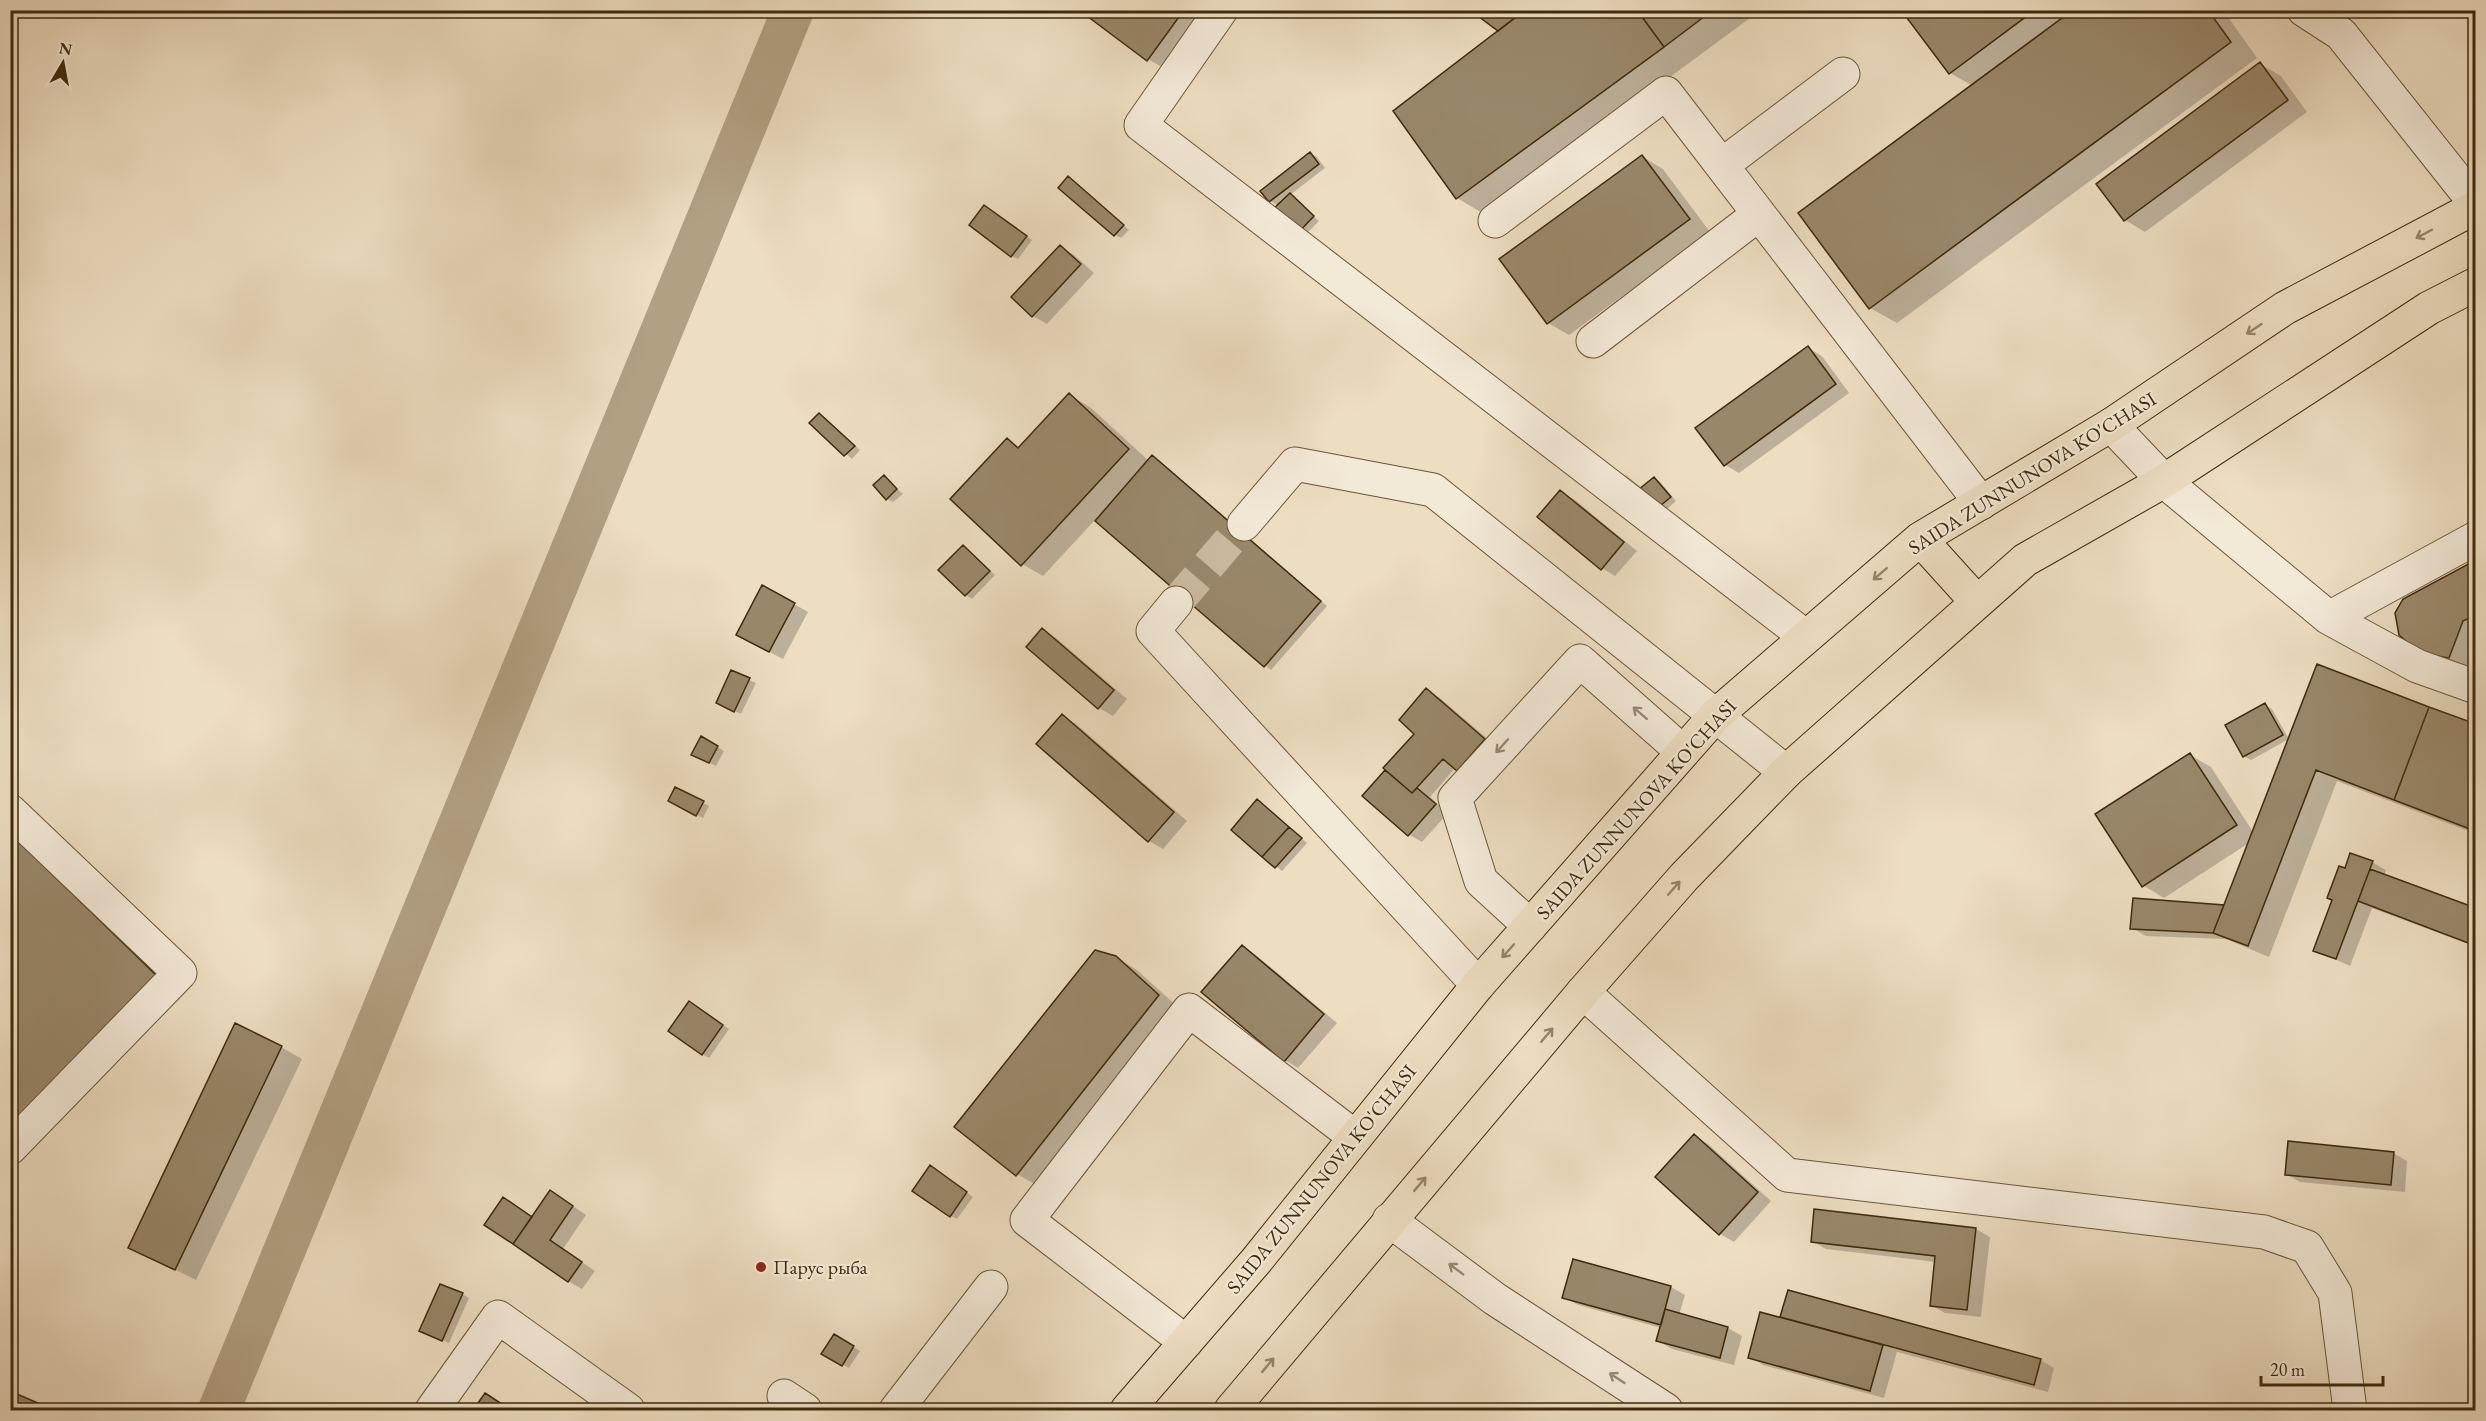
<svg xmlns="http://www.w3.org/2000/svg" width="2486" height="1421" viewBox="0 0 2486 1421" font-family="'EB Garamond',serif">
	<rect width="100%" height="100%" fill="#edddc1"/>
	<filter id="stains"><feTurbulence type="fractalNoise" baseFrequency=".00333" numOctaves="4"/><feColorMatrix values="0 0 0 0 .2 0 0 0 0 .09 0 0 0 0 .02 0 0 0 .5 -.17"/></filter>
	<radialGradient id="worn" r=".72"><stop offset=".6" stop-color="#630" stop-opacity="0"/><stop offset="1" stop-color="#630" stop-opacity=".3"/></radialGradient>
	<!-- shadow -->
	<path fill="#0003" d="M1082,10H1222L1175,75L1148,59Z
		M1473,10H1761L1484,214L1457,198L1395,111L1500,31Z
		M1903,10H2223L2257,58L1897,323L1870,308L1973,86L1950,73Z
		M2260,64L2281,76L2307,112L2145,232L2125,220Z
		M1311,154L1317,157L1325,168L1290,195L1319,221L1304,236L1279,206L1270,201Z
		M1643,157L1663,169L1710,232L1569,335L1548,323Z
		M1074,182L1129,230L1121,238L1115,235Z
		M991,210L1032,240L1018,259L1012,256Z
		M1060,247L1074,255L1094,273L1047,324L1033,316L1013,297Z
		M1808,348L1822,356L1849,393L1739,473L1725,465Z
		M1069,395L1090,407L1149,461L1152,457L1159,460L1327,606L1271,670L1095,520L1043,576L1022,564L1007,440L1021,448Z
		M819,414L860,450L852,459L811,423Z
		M1626,475L1642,488L1654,478L1660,482L1676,501L1658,517L1618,484Z
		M884,477L903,494L893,502L887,499Z
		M1561,492L1575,500L1637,551L1615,576L1602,568Z
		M964,547L995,575L972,599L966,595Z
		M2476,562V655L2470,669L2420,652Z
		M794,604L808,612L783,659L752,643Z
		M1042,630L1056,638L1127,699L1113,716L1099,708Z
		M2318,666L2476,726V834L2337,781L2269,957L2226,939L2146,936L2132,928L2225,906L2249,843L2164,898L2144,886L2190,755L2211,767L2253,832Z
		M749,680L756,683L741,714L724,706Z
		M1427,690L1440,698L1498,748L1472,778L1455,768L1430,797L1448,813L1422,842L1408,834L1364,796L1416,734Z
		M2265,705L2272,709L2289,739L2251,760L2244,756Z
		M1062,716L1076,724L1187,821L1163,849L1149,841Z
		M702,738L724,751L716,766L700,758Z
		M676,789L709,806L703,818L670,801Z
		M1258,801L1307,843L1282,871L1233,830Z
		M10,832L166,983L10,1141Z
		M2372,862L2386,870L2384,876L2476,910V947L2372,908L2350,966L2315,950L2346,869Z
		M1242,947L1256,955L1337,1023L1298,1068L1285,1060Z
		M1115,957L1137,970L1179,1008L1038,1186L1017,1174Z
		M696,1006L729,1029L709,1058L702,1054Z
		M281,1047L302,1059L196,1280L130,1247Z
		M1695,1136L1708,1144L1771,1201L1734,1242L1720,1234Z
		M2393,1153L2407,1161L2405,1192L2300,1182L2286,1174Z
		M937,1171L973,1197L957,1219L951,1216Z
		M564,1200L586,1215L563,1249L595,1271L582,1289L568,1281L532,1219Z
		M1815,1211L1976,1229L1990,1237L1981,1317L1945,1313L1931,1305L1936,1262L1826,1249L1812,1241Z
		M1671,1287L1685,1295L1679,1315L1728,1328L1742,1336L1734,1365L1672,1349L1658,1341L1661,1328L1578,1305L1564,1297Z
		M1789,1292L2040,1360L2054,1368L2048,1392L1897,1352L1884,1398L1763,1365L1750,1357L1782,1319Z
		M462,1294L469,1298L449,1343L427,1334Z
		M834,1336L860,1351L849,1368L823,1353Z
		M10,1393L46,1408L50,1410H10Z
		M485,1395L512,1410H475Z"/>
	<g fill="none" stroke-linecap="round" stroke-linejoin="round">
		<!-- canal -->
		<path stroke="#b2a083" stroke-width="42" d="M219,1410L793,10"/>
	</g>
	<!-- building -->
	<path fill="#99876a" stroke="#3e2a0b" stroke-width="1.5" d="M1079,10H1184L1147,61Z
		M1470,10H1525L1498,31Z
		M1525,10H1637L1664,47L1456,199L1393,111Z
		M1637,10H1713L1664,47Z
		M1901,10H2035L1949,74Z
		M2073,10H2208L2231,42L1869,309L1798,213Z
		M2260,62L2288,100L2124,221L2096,184Z
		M1310,152L1319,164L1269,202L1260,191Z
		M1642,155L1690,219L1547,324L1499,259Z
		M1068,176L1124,225L1114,236L1058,188Z
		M1290,193L1314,216L1297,234L1272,210Z
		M984,205L1027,236L1011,257L969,225Z
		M1060,245L1081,264L1032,317L1011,297Z
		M1808,346L1836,384L1724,466L1695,428Z
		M1069,393L1129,449L1021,566L950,499L1007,438L1018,448Z
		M819,413L855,446L844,456L809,423Z
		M1152,455L1321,601L1264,667L1095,521Z
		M884,475L897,489L886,500L873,485Z
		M1654,477L1671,497L1650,514L1633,494Z
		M1560,490L1624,542L1601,570L1537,517Z
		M963,545L990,571L965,596L938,570Z
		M2476,560V615L2463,621L2449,658L2419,653L2399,635L2395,613L2403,599Z
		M762,585L795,603L769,652L736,635Z
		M1042,628L1114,690L1098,709L1026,647Z
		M2317,664L2429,707L2394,800L2316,770L2248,946L2213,933Z
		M731,670L750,678L734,712L716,703Z
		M1426,688L1485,739L1457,771L1443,759L1412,793L1383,768L1414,734L1399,720Z
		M2265,703L2283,735L2243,757L2225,725Z
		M2429,707L2476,724V814L2470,829L2394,800Z
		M1062,714L1174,812L1148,842L1036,744Z
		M701,736L718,746L709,763L691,755Z
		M2190,753L2237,825L2142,887L2095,814Z
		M1385,770L1412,793L1417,788L1436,804L1408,836L1362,796Z
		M675,787L704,801L696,816L668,801Z
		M1257,799L1289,827L1262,857L1231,830Z
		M1289,827L1302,838L1275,868L1262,857Z
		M10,833L160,979L10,1131Z
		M2350,853L2373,861L2336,959L2313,951L2332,900L2327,898L2339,866L2345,868Z
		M2370,869L2476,908V946L2358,901Z
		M2133,898L2224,905L2213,933L2130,929Z
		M1242,945L1324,1014L1284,1062L1201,992Z
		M1095,950L1116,956L1159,995L1016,1176L954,1127Z
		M689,1001L723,1025L702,1055L668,1031Z
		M235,1023L282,1046L175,1270L128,1248Z
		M1694,1134L1758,1192L1719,1235L1655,1177Z
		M2288,1141L2394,1152L2391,1185L2285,1175Z
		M930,1165L967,1192L950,1217L912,1191Z
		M550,1190L573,1206L550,1240L582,1262L568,1282L513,1244Z
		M503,1197L532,1217L513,1244L484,1225Z
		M1814,1209L1976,1228L1967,1310L1930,1306L1935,1256L1811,1242Z
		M1573,1259L1671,1286L1661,1325L1562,1298Z
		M440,1284L463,1293L442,1341L419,1331Z
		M1788,1290L2041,1359L2034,1385L1780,1317Z
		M1665,1309L1728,1327L1720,1358L1656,1341Z
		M1760,1312L1883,1345L1870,1391L1748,1358Z
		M834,1334L854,1346L842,1366L821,1354Z
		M10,1391L47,1407L46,1410H10Z
		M485,1393L511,1410H473Z"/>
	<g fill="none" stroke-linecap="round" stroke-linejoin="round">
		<!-- minor-tunnel -->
		<path stroke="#cab99d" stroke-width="33" stroke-dasharray="33 16" stroke-linecap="butt" d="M1176,603L1244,524"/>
		<defs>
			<path id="minor" d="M1221,10L1141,125L1806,637
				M2304,10L2341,34L2476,204
				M1722,165L1843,74
				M1495,221L1666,93L1981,503
				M1593,341L1759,214
				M2111,425L2164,481L2329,618L2476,538
				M1244,524L1295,464L1433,490L1786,772
				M1176,603L1153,631L1478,985
				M2329,618L2417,666L2476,687
				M10,811L180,973L10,1148
				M1530,926L1481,881L1455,798L1580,661L1683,752
				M1583,992L1787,1175L2264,1232L2307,1247L2335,1293L2350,1410
				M1389,1220L1495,1299L1666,1410
				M1186,1342L1027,1220L1189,1010L1355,1137
				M784,1396L805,1410
				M432,1410L498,1317L628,1410
				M896,1410L991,1287"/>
			<path id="major" d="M1920,539L1977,602
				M1127,1410L1256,1261L1478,985L1715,716L1920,539L2111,425L2285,308L2476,207
				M1231,1410L1583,992L1684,877L1786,772L2025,560L2164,481L2429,308L2476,284"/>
		</defs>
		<!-- minor casing -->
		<use href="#minor" stroke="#6a5738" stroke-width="35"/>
		<!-- major casing -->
		<use href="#major" stroke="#3e2a0b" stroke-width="35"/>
		<!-- minor -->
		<use href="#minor" stroke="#f3e9d7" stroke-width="33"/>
		<!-- major -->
		<use href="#major" stroke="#edddc1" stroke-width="33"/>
	</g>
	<!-- one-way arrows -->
	<defs><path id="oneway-shaft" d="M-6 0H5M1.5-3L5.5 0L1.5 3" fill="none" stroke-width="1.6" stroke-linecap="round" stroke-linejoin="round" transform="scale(1.5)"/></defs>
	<g stroke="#968466">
		<use href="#oneway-shaft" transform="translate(2424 234) rotate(152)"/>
		<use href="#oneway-shaft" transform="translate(2254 329) rotate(146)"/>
		<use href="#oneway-shaft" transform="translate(1880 574) rotate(139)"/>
		<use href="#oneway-shaft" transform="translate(1674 888) rotate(-49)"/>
		<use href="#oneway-shaft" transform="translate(1508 951) rotate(132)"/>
		<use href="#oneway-shaft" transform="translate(1547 1035) rotate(-50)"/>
		<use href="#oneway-shaft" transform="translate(1420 1184) rotate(-50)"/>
		<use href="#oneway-shaft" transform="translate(1268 1365) rotate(-50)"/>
	</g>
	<g stroke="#988a71">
		<use href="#oneway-shaft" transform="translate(1640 713) rotate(-139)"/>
		<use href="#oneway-shaft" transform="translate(1502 746) rotate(132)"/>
		<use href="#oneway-shaft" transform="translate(1456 1269) rotate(-143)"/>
		<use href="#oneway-shaft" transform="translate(1617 1378) rotate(-147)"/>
	</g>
	<!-- markers -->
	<circle fill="#8f2418" stroke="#f3e9d7" stroke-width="2" cx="761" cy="1267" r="6"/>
	<g text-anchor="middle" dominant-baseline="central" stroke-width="4.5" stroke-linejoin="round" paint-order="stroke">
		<!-- street labels -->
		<g font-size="20" fill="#3e2a0b" stroke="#f3e9d7">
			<text transform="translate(2032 473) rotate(-32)">SAIDA ZUNNUNOVA KO'CHASI</text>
			<text transform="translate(1636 809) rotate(-48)">SAIDA ZUNNUNOVA KO'CHASI</text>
			<text transform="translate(1321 1179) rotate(-51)">SAIDA ZUNNUNOVA KO'CHASI</text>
		</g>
		<!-- poi labels -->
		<g font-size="20" fill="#3e2a0b" stroke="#f3e9d7" text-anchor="start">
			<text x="773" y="1267">Парус рыба</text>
		</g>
	</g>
	<!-- margin -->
	<rect width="2486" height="1421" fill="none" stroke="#edddc1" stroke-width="36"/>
	<rect x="12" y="12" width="2462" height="1397" fill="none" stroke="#3e2a0b" stroke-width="3"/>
	<rect x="18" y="18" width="2450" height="1385" fill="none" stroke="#3e2a0b" stroke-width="1.5"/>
	<!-- north arrow -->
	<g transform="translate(63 63) rotate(10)" stroke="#f3e9d7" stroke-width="4.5" paint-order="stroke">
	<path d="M0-4.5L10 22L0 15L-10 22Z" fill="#3e2a0b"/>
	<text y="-9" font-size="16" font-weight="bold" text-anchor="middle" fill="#3e2a0b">N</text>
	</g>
	<!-- scale -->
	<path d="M2261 1376v9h122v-9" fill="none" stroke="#3e2a0b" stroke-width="3"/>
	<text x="2270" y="1376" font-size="18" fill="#3e2a0b" stroke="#f3e9d7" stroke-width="4.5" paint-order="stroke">20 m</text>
	<rect width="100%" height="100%" filter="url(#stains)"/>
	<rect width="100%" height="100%" fill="url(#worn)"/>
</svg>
